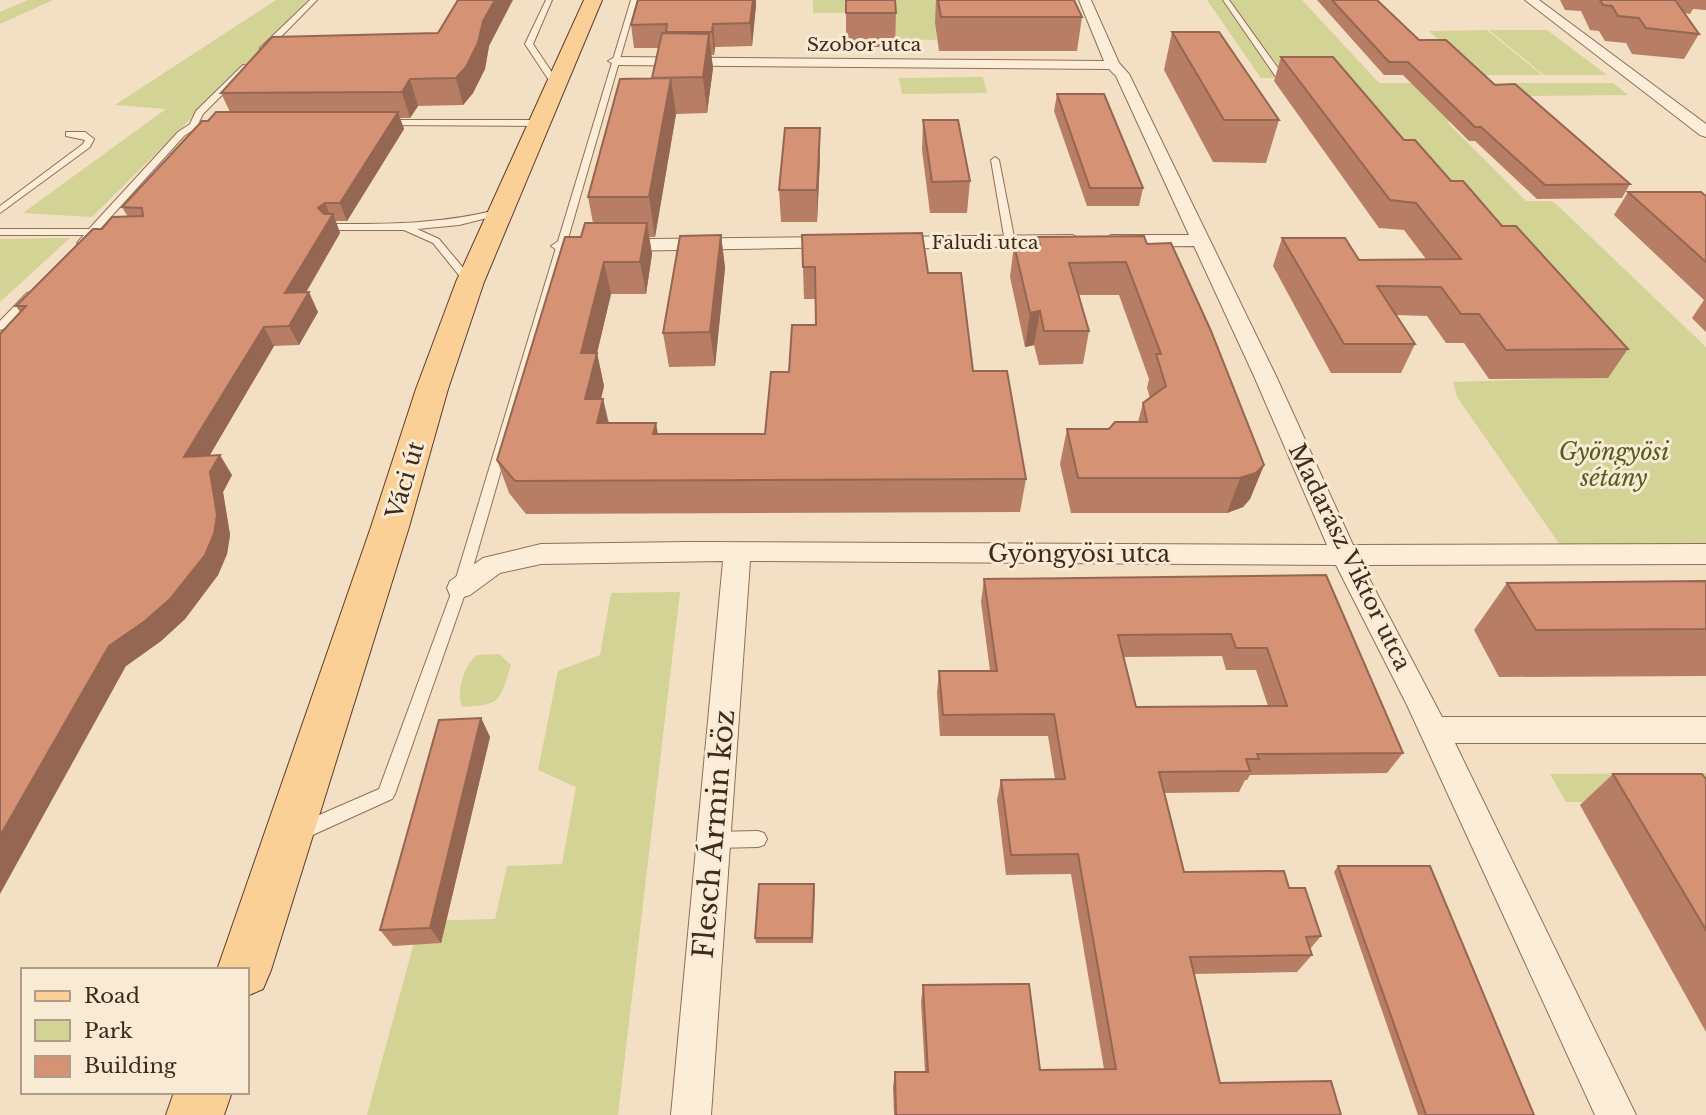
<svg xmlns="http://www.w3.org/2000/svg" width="1706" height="1115" viewBox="0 0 1706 1115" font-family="'Libre Baskerville',serif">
	<rect width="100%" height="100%" fill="#f3dfc3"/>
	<!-- green -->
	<path fill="#d2d395" d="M28,0H53L0,24V12Z
		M276,0H310L92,217L23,213L166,109L115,105Z
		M813,0H1009L935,23L937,40L894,39L891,12L813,13Z
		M1207,0H1302L1379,83H1613L1628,95L1437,97L1460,121L1447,122L1526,201H1551L1556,204L1706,347V554L1565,552L1457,397L1453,382L1607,377L1323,78H1261Z
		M1487,30L1542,75H1479L1429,31Z
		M1489,30H1547L1607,75H1544Z
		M983,77L987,93L902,94L899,78Z
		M70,238L0,302V239Z
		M680,592L618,1115H367L420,921L495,919L507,866L562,864L576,787L538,770L558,671L600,655L611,593Z
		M499,654L511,665C499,702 502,705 462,707C456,690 464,666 477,655Z
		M1706,773V856L1671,802H1566L1550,774Z"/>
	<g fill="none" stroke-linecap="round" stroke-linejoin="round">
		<defs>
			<path id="lane" d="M310,0H317L266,52H260V48Z
				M546,0H552L533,44L561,86L557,88H554L525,44Z
				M631,0H637L467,588L395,794L392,799L306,838L300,840L294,838L291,832L294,826L379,789L453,588Z
				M1223,0H1229L1285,78L1284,80H1278Z
				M243,65L250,67L203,114L199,122L220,123V127L196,128L184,136L99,230L102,232L100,234L95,235L85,245L77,243L84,235H0V229H89L178,132L190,124L196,111Z
				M385,120H541L545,123L541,126L382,125V121Z
				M66,132H85L94,139L90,147L0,213V206L83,144L85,140L66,136Z
				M995,157L999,160L1015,242L1010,245L1005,242L991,160Z
				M500,209L503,210V214L459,225L417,229L439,239L475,282L470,285L466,284L433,243L404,230H333L328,227L333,224C391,224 443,224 500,209Z
				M31,292L35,293V297L4,329L0,330V321L27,293Z
				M758,831L764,833L767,839L764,845L758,847L714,848L708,846L705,840L708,834L714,832Z"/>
			<path id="street" d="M1079,0H1091L1119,63L1129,74L1276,376L1353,545L1706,544V564L1362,565L1442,717H1706V743H1455L1636,1115H1595L1407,705L1336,565L750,561L711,1115H671L723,561L541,564L500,573L470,595L460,598L450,595L447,588L450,581L483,558L541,544L687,542L1327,545L1254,376L1194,246L1111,247L1102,241L1111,235H1189L1116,76L1109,69L615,65L608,61L615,57L1104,61Z
				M1525,0H1539L1706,124V137L1700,135Z
				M1073,235L1082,241L1080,245L887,249L878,243L887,237Z
				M838,237L847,243L845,247L560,252L551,246L560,240Z"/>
			<path id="primary" d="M584,0H602L484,282L448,389L409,527L271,970L263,989L247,996V970H217L371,527L416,389L456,282Z
				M174,1092H232L224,1115H166Z"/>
		</defs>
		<!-- lane casing -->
		<use href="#lane" stroke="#906f57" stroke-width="2"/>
		<!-- street casing -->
		<use href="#street" stroke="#906f57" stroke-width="2"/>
		<!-- primary casing -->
		<use href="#primary" stroke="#5d3d2c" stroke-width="2"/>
		<!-- lane -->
		<use href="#lane" fill="#fcedd8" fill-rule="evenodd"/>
		<!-- street -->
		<use href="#street" fill="#fcedd8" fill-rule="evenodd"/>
		<!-- primary -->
		<use href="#primary" fill="#fad097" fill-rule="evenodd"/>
	</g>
	<!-- wall -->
	<path fill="#b77e65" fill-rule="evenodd" d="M846,0L896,13L895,47H846Z
		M936,0H1074L1082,17L1077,51H939L935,23Z
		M1317,0H1377L1419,40L1495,85L1630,184L1622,198L1537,199L1475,141H1469L1403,75H1384Z
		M1560,0H1706V10L1693,9L1690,14L1684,13L1699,34L1684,59L1632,54L1626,43L1605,41L1599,31L1590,30L1581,11L1565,10Z
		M756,5L752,46L715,47L714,55H711L713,68L707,113L676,114L655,237H649L652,254L646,294H611L597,353L604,386L601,399H603L609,423L658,434H765L789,372L816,325L815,299H804L802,235L928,273L973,371L1026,479L1020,512L526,514L509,493L497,460L581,237L593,223L588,197L652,78L659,48H634L631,25Z
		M1172,32L1279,120L1266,163L1213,162L1164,70Z
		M489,46L485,69L473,93L463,105L418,106L410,118H400L404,129L347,221H336L340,233L306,293L318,312L299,345L274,346L209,456L232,475L223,492L230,535L227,554L218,575L185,619L161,641L126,666L20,312L16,306L102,229L128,217L122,207L230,112L221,93Z
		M1281,57L1404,140L1502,226L1628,349L1608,378L1489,379L1464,343H1446L1427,316L1396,315L1415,344L1401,373H1331L1273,266L1282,238L1359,260L1426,259L1404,230L1379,228L1274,81Z
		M1057,94L1143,188L1139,206H1087L1054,111Z
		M923,120L970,181L967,213H930L922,150Z
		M820,158L817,222H781L779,190Z
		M1628,192L1706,196V332L1692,318L1704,300L1614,215Z
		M721,235L725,268L715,366L669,367L663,333Z
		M1038,237L1147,244L1264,465L1250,499L1243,507L1227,513H1071L1060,464L1067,429H1109L1138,422L1143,403L1150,398L1147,388L1149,379L1119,295H1079L1089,331L1083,364L1039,365L1034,345L1025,347L1010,277L1014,245H1037Z
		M1326,575L1403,753L1387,773L1250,775L1247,780H1245L1239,792L1164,793L1184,872L1289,888L1321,936L1310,949L1312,955L1297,972L1194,974L1220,1083L1341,1115H894L893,1087L895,1072H925L921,1002L923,985L1040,1070L1104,1069L1071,874L1006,875L997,800L1001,780L1055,779L1048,736H940L937,693L939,671H990L981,602L984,579ZM1222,656L1226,670H1256L1268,706L1136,707L1124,657Z
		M1706,581V676L1499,677L1474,630L1507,583Z
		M481,718L490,737L441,943L393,946L380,930Z
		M1613,774L1706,779V1032L1580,805Z
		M1338,866L1534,1115H1418L1334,872Z
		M815,890L813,943H756L755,938Z"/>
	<!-- shaded-wall -->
	<path fill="#956652" d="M495,0H513L489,46L485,69L473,93L463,105L456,78L483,21Z
		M753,0H756V5L752,46L750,23Z
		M713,24L715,47L714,55L712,32Z
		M709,34L713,68L707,113L703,77Z
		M671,78L676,114L655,237L649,197Z
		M410,79L418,106L410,118L402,92Z
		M398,112L404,129L347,221L340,203Z
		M820,128V158L817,222V190Z
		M325,203L331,217L333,214L340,233L294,312L285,293L318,208Z
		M647,223L652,254L646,294L640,262Z
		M721,235L725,268L715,366L710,332Z
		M604,262L611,294L597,353L604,386L593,432L585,399L581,353Z
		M309,292L318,312L299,345L289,326Z
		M1040,311L1034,345L1025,347L1030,313Z
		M264,327L274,346L197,477L184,457Z
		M603,399L610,432L597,423Z
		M656,423L662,457L653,434Z
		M220,455L232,475L223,492L230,535L227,554L218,575L185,619L161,641L126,666L0,894V836L109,646Z
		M1264,465L1250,499L1243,507L1227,513L1240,478Z
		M481,718L490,737L441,943L430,928Z"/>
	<!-- building -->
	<path fill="#d59275" stroke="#956652" stroke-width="2" fill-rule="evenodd" d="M458,0H495L483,21L478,43L466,67L456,78L410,79L402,92L221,93L272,37L438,33Z
		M638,0H753L750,23L713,24L712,32H666L667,24L631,25Z
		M846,0H895L896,13H846Z
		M938,0H1074L1082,17H941Z
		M1332,0H1377L1419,40H1446L1495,85L1515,84L1630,184L1545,185L1481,127H1475L1408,62H1389Z
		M1600,0H1675L1699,34L1646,28L1639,18L1618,16L1612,6L1603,5Z
		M1172,32H1219L1279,120H1224Z
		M662,33L709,34L703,77L652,78Z
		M1281,57H1333L1404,140H1415L1451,181H1463L1502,226H1516L1628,349L1506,350L1479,314H1461L1441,287L1377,286L1415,344H1344L1282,238H1345L1359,260L1461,259L1416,203L1390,200Z
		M671,78L649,197H588L620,79Z
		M1057,94H1104L1143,188H1090Z
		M216,112H398L340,203H325L318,208L324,214H333L285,293L309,292L289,326L264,327L184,457L220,455L210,472L217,515L214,534L205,555L170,599L145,621L109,646L0,836V334L26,306H16L93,229H102L112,217L143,216L142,208L122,207L202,121H208Z
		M923,120H958L970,181L932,182Z
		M785,128H820L817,190H779Z
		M1628,192H1701L1706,196V262Z
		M585,223H647L640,262H604L581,353H597L585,399H603L597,423H656L653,434H765L771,372H789L792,325H816L815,267H803L802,235L922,233L928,273H961L973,371H1007L1026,479L515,481L497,460L565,237H581Z
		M721,235L710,332L663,333L680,236Z
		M1144,236L1147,244L1171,243L1211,331L1264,465L1256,473L1240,478H1078L1067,429H1109L1115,422H1147L1143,403L1166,386L1156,354H1161L1126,262L1069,263L1089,331H1044L1040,311L1030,313L1014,245H1040L1038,237Z
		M1326,575L1403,753L1257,754L1259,759H1246L1250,771L1159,772L1184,872L1284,871L1289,888H1305L1321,936L1306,937L1312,955L1190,957L1220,1083L1331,1081L1341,1115H896L895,1072H928L923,985L1029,984L1040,1070L1116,1069L1078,854L1011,855L1001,780L1065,779L1054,714L943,715L939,671H997L984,579ZM1231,634L1236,648H1267L1287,706L1136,707L1118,635Z
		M1706,581V629L1536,630L1507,583Z
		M481,718L430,928L380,930L439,720Z
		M1613,774H1702L1706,779V930Z
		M1338,866H1430L1534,1115H1426Z
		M759,884H814L812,938H755Z"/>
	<g text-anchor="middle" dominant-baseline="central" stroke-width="6" stroke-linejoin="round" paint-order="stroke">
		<!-- far-street labels -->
		<g font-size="19" fill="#3e291d" stroke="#f9ead4">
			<text x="864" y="44">Szobor utca</text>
			<text x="985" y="242">Faludi utca</text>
		</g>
		<!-- park labels -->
		<g font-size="23" font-style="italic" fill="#545d21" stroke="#f9ead4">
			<text x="1614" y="452">Gyöngyösi<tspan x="1614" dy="26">sétány</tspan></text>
		</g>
		<!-- street labels -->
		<g font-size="23" fill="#3e291d" stroke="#f9ead4">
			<text transform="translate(405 480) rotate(-73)">Váci út</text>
			<text x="1079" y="554">Gyöngyösi utca</text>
			<text transform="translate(1350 557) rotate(64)">Madarász Viktor utca</text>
		</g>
		<!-- near-street labels -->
		<g font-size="28" fill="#3e291d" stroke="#f9ead4">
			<text transform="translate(714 834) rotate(-85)">Flesch Ármin köz</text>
		</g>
	</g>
	<!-- legend -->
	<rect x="21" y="968" width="228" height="126" fill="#f9ead4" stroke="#ae9d8b" stroke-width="2"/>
	<rect x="35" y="991" width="35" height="10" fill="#fad097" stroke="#ae9d8b" stroke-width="2"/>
	<text x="84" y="1003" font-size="21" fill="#3e291d">Road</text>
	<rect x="35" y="1020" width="35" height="21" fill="#d2d395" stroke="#ae9d8b" stroke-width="2"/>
	<text x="84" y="1038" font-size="21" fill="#3e291d">Park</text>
	<rect x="35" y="1056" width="35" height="21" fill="#d59275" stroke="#ae9d8b" stroke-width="2"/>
	<text x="84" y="1073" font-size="21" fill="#3e291d">Building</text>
</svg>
